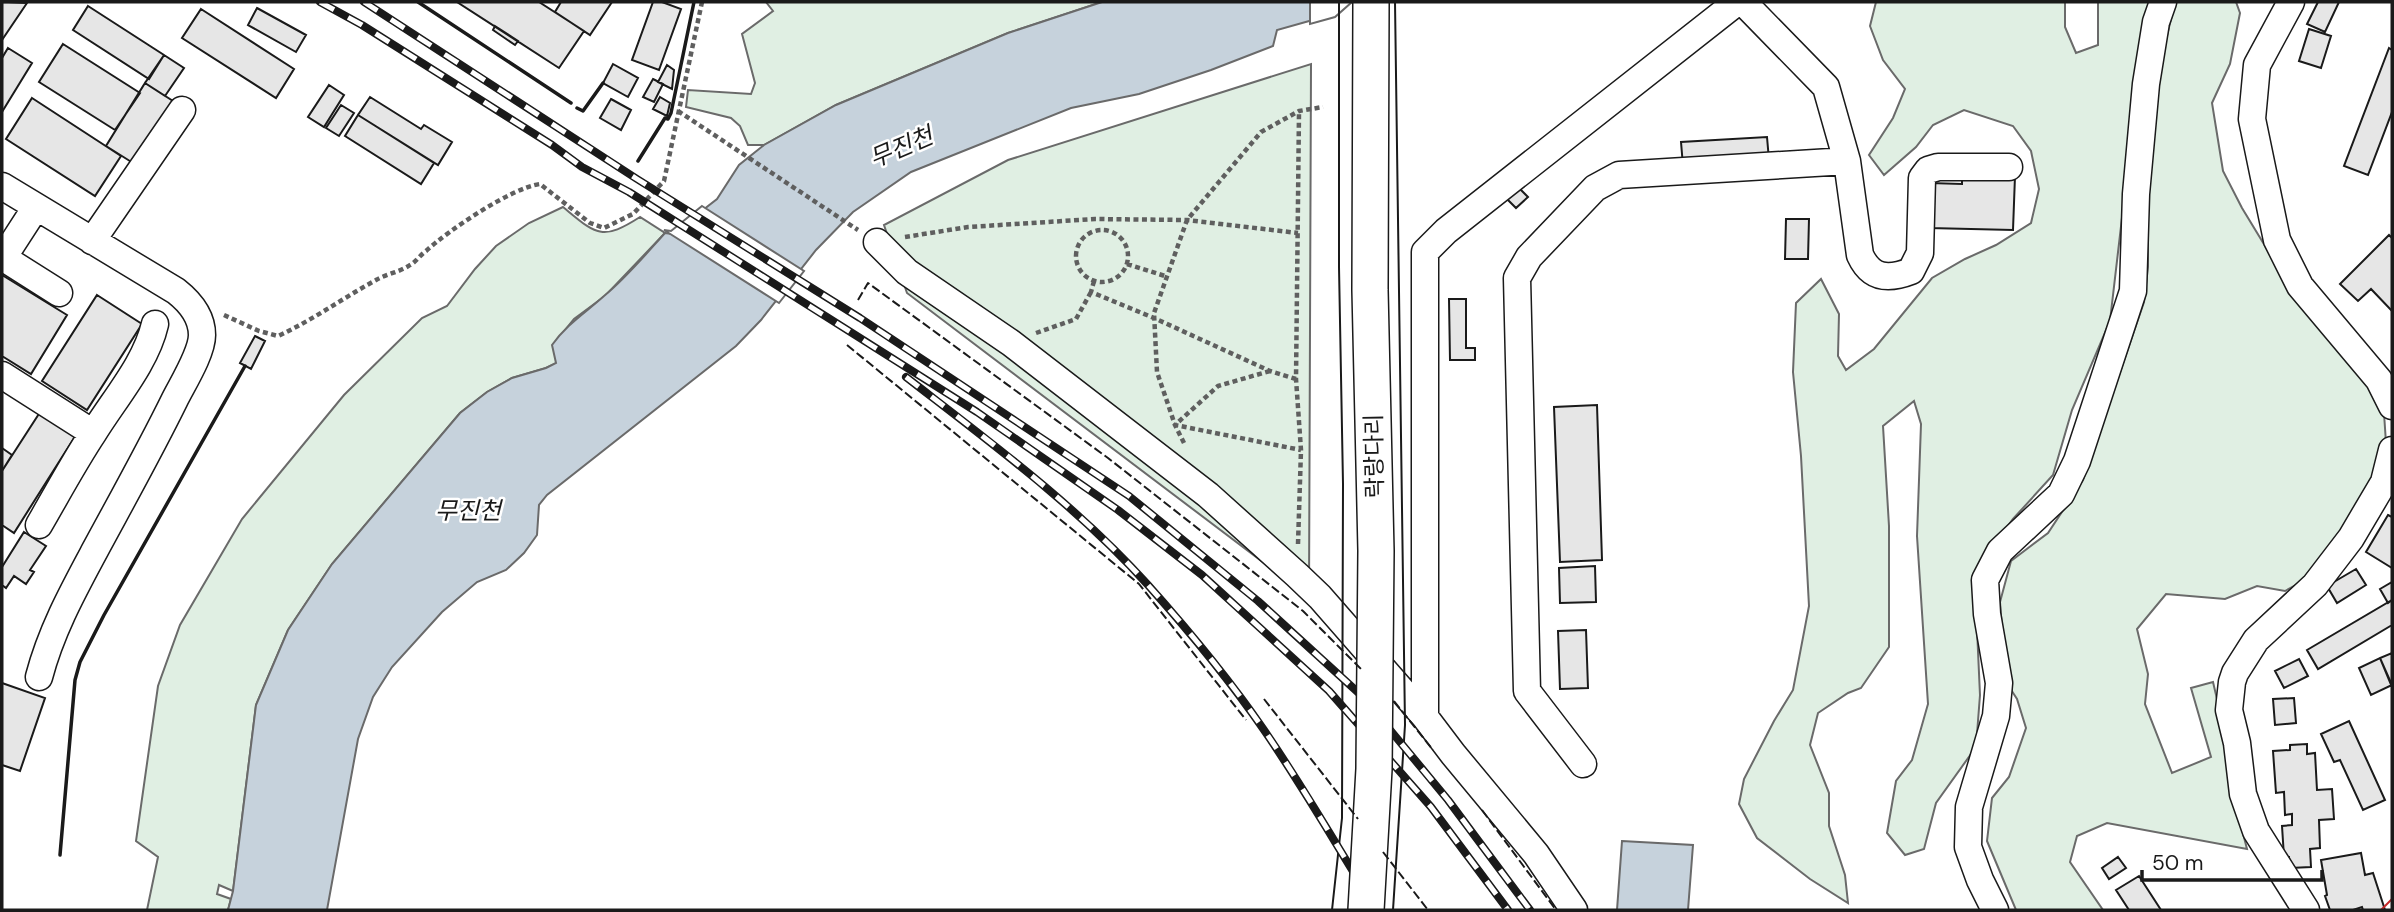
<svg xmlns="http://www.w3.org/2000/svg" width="2394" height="912" viewBox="0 0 2394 912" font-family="'DM Sans','Noto Sans KR',sans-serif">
	<rect width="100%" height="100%" fill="#fff"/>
	<!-- green -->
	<path fill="#e0efe3" stroke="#6a6a6a" stroke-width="2" d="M766,2H1102L1008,33L836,105L764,145H748L740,126L731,118L686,107L688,90L751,94L755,83L742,34L773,11Z
		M1876,2H2065V27L2076,53L2098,45V2H2155L2137,89L2110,321L2072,410L2053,475L2013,519L1987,555L1975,585L1980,695L1976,747L1936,803L1924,849L1905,855L1887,833L1896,781L1912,760L1928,704L1917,536L1921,424L1914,401L1883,426L1889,526V647L1861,688L1848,693L1818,713L1810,745L1829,793V826L1845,875L1848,903L1810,879L1757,838L1739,804L1744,779L1774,721L1793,690L1809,606L1801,456L1793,372L1796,303L1821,279L1839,314L1838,356L1846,370L1874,349L1932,278L1965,259L1996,245L2031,223L2039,189L2031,151L2013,126L1964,110L1933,125L1916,147L1884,175L1869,155L1893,118L1905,89L1883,60L1870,26Z
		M2175,2H2236L2240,13L2230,64L2212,103L2223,171L2242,208L2290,287L2363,374L2384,413L2386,443L2375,473L2354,515L2303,581L2285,591L2257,586L2225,599L2166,594L2137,629L2148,674L2145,704L2172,773L2211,757L2191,688L2213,682L2228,746L2231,786L2247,849L2107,823L2077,836L2070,862L2103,910H2016L1987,841L1992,798L2009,777L2026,728L2017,699L2006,682L2000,602L2011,561L2048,533L2083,480L2144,302L2148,267V179L2157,78Z
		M1311,64L1309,597L907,293L884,225L1008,160Z
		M563,207C596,234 601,242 640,217L665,233L605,296L574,319L553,345L557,363L546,368L512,378L487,392L460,413L332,564L288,630L256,705L233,891L219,885L217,894L231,899L228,910H147L158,857L136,841L158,686L180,625L242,519L344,395L422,318L447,306L475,269L496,246L529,223Z"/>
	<!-- water -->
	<path fill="#c6d2dc" stroke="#6a6a6a" stroke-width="2" d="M1102,2H1349L1334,14L1277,30L1273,46L1211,70L1139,94L1071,108L911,172L853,212L816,250L761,320L736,346L547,495L539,505L537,535L524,553L506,570L477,582L442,612L392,667L373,697L358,739L327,910H228L233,891L256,705L288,630L332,564L460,413L487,392L512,378L546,368L556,363L552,345C567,324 585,313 604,296C626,278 646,254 665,233L672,234L717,199L739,165L764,145L836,105L1008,33Z
		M1622,841L1693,845L1688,910H1617Z"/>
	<!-- pier -->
	<path fill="#fff" stroke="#6a6a6a" stroke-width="2" d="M1310,2H1352L1335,17L1310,24Z
		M702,206L804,271L779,303L664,230L671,231Z"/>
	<!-- building -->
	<path fill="#e6e6e6" stroke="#1a1a1a" stroke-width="2" d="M2,2L27,3L2,40Z
		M457,2H539L584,31L559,68Z
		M561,2H612L590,35L555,12Z
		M653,2H662L681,9L659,70L632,60Z
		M2318,2H2339L2325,32L2307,24Z
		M88,6L164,55L149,79L73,30Z
		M257,8L306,35L296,52L248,25Z
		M201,9L294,69L276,98L182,38Z
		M495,26L518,41L515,45L493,30Z
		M2309,29L2331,36L2321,68L2299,61Z
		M63,44L140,93L115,130L39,82Z
		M8,48L32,63L2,112V58Z
		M2389,48L2392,50V112L2368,175L2344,166Z
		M164,55L184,68L165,96L145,83Z
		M613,64L638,78L628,97L603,83Z
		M667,65L674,70L672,89L658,82Z
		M653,79L663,84L654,102L643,97Z
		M145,83L173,101L133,163L106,146Z
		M329,85L344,95L324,127L308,117Z
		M370,97L421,129L424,125L452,142L438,165L358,115Z
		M660,97L670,103L667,116L653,109Z
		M32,98L121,156L95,196L6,139Z
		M611,99L631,110L621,130L600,118Z
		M341,105L354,113L339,136L326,128Z
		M358,115L434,163L421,184L345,136Z
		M1767,137L1769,160L1683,166L1681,142Z
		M1962,175L2015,176L2013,230L1929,228L1930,183L1962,184Z
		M1515,184L1528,197L1516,208L1503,195Z
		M1786,219H1809L1808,259H1785Z
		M2389,235L2392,238V311L2371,289L2358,301L2340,284Z
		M2,275L67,315L31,374L2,356Z
		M97,295L142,324L87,410L42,381Z
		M1449,299H1466V348H1475V360H1450Z
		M255,336L265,341L251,369L240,363Z
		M1597,405L1602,560L1560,562L1554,407Z
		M44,406L76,435L14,533L2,525V471Z
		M2,448L12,455L2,471Z
		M2388,515L2392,517V568L2366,552Z
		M24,532L46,546L30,570L34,572L26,584L14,576L6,588L2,585V567Z
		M1595,566L1596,602L1560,603L1559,568Z
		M2356,569L2366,585L2337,603L2327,586Z
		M2392,582V600L2388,603L2380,589Z
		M2392,600V625L2318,669L2307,650Z
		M1586,630L1588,688L1560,689L1558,631Z
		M2392,653V687L2380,658Z
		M2380,658L2392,685L2371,695L2359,668Z
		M2299,659L2308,676L2284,688L2275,671Z
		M2,683L45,698L20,771L2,765Z
		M2294,698L2296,723L2275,725L2273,699Z
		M2349,721L2385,800L2363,810L2340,760L2334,762L2321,734Z
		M2307,744V754L2315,753L2317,790L2332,789L2334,819L2319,820L2320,848L2310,849L2311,867L2290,868L2289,857H2284L2282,826L2292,825V814L2285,815L2284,792L2276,793L2273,751L2290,750V745Z
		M2361,853L2365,875L2373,873L2385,910H2363L2362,907L2353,910H2330L2325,896L2327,895L2321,860Z
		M2118,857L2126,868L2109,879L2102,868Z
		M2139,876L2161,910H2129L2116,890Z"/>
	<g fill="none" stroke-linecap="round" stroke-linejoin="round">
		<defs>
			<path id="minor" d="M1743,2L1826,87L1847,161L1860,255C1871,279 1888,280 1911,271L1920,253L1922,178L1928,170L1938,167H2009
				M2291,2L2257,65L2252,119L2277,240L2300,286L2379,380L2392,406
				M2,186L176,291C190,302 202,316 202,335C202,353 183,383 175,399C150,450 122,500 95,550C73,591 51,631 39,677
				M92,241L182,110
				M877,242L907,272L1011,343L1208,495L1297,575L1320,597L1425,717L1453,754L1536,854L1574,910
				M2,257L59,293
				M3,258L36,207
				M2,375L93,433
				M39,525C57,494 74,462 94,432C115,398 146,363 155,324
				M1425,717V252L1446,231L1737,2
				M1583,764L1527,691L1517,278L1529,257L1595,188L1619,175L1847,161
				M1995,910L1980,880L1968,847L1969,807L1996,716L1999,683L1987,614L1985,580L2000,551L2061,494L2077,461L2133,291L2136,194L2146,84L2156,22L2163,2
				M2306,910L2256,831L2243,794L2237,743L2229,710L2232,682L2235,673L2256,640L2315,585L2351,538L2384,482L2392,450"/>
		</defs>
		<!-- minor casing -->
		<use href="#minor" stroke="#1a1a1a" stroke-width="29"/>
		<!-- path -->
		<path stroke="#5f5f5f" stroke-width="4.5" stroke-dasharray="5 3.5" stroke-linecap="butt" d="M678,111L858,230
			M1076 256a26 26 0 1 1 52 0a26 26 0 1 1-52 0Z
			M905,237L968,227L1095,219L1187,220L1298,233
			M1127,264L1165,276
			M1094,281L1091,292L1154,318L1270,371L1296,379
			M224,315L259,331L278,336C313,320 343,298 376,280C386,274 400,272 410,265C416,262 420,255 426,251C449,230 511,188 540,184L590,223L604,228L633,214L664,181L702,2
			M1036,333L1076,319L1091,292
			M1270,371L1218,386L1175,425L1301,450
			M1184,443L1175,425L1157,372L1154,313L1187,220L1261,132L1299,111L1323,107
			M1298,544L1301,450L1296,379L1299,112"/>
		<!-- minor -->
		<use href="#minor" stroke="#fff" stroke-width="26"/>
		<!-- tram -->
		<path stroke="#1a1a1a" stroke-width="2" d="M1332,910L1342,818L1343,484L1339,267V2
			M1393,910L1405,725L1395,2"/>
		<defs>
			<path id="rail" d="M320,2L362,25L552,145L582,167L629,192L977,412L1118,510L1202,575L1329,691L1431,807L1508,910
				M364,2L637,179L860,318L1129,496L1258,601L1362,696L1448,800L1530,910
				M906,377C990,442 1077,506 1148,585C1189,631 1229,679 1264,730C1304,788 1339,850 1377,910"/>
		</defs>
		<!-- rail casing -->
		<use href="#rail" stroke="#1a1a1a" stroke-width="8"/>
		<!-- rail -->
		<use href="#rail" stroke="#fff" stroke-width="5" stroke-dasharray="16" stroke-linecap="butt"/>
		<defs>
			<path id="major-bridge" d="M1366,910L1374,769L1376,551L1370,290L1371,2"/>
		</defs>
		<!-- major-bridge casing -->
		<use href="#major-bridge" stroke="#1a1a1a" stroke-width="38" stroke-linecap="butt"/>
		<!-- major-bridge -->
		<use href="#major-bridge" stroke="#fff" stroke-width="35"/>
		<!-- fence -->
		<path stroke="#1a1a1a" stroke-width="2" stroke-dasharray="9 3.5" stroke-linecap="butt" d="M858,300L868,283L1108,458L1303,611L1361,669
			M847,345L1139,584L1246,720
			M1264,699L1358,819
			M1394,701L1433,750
			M1482,810L1556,910
			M1383,852L1428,910"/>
		<!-- wall -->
		<path stroke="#1a1a1a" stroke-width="3.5" d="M418,2L571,103
			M577,108L583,111L603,83
			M638,161L665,118L668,119L671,113L694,2
			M60,855L75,680L80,662L104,615L245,366"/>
		<!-- power -->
		<path stroke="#c62828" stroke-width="2" stroke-dasharray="24 5 3.5 5" stroke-linecap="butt" d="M2381,910L2392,899"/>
	</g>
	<g text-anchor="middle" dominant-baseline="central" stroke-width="5" stroke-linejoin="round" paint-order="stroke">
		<!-- street labels -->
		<g font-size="23" fill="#1a1a1a" stroke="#fff">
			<text transform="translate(1374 456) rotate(-91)">락랑다리</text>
		</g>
		<!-- water labels -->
		<g font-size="24" font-style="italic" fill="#1a1a1a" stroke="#fff">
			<text transform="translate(901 147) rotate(-23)">무진천</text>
			<text x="468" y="510">무진천</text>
		</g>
	</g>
	<!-- border -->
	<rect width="2394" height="912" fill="none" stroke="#1a1a1a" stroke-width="7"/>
	<!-- scale -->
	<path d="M2142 870v10h180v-10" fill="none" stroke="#1a1a1a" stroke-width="3.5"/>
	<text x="2152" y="870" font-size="21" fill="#1a1a1a" stroke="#ffffff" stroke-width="5" paint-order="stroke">50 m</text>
</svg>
